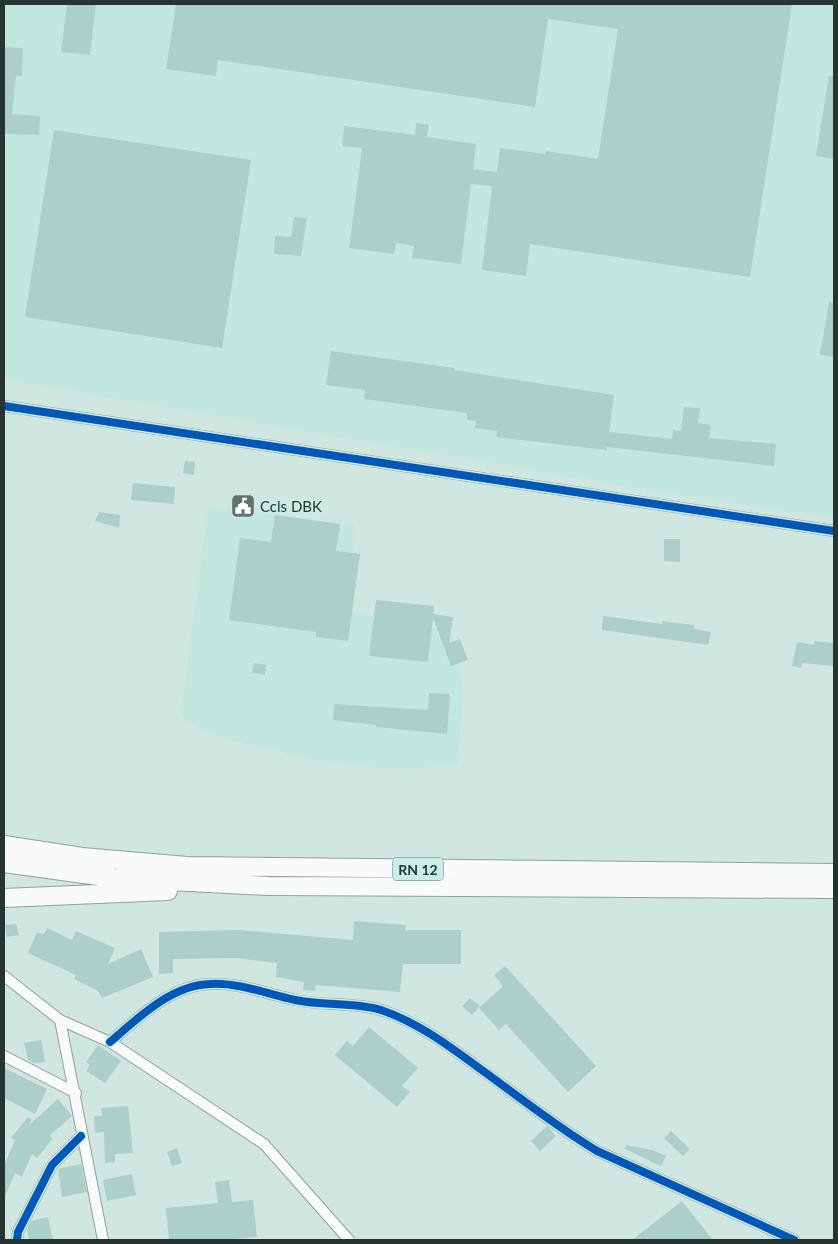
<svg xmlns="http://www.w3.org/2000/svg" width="838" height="1244" viewBox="0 0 838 1244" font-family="Lato,sans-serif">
	<rect width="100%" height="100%" fill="#d0e6e1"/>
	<!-- built -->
	<path fill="#c2e7df" d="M4,4H834V518L638,488L4,379Z
		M208,508L354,525L350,611L451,632L463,689L458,764L396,769L305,759L225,738L194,726L181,716Z"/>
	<!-- building -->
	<path fill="#adcfc9" d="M67,4H96L90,55L61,52Z
		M176,4H792L750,277L530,244L526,276L482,270L492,186L471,184L461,264L412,258L414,246L396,243L394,254L349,248L362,148L342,146L344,126L415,135L416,123L429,125L427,137L476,144L473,169L497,172L500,148L545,154L546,151L598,159L618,29L548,19L535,107L218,60L216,76L166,69Z
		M4,47L23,48L22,76H16L12,114L40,116L39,135L4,134Z
		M829,76H834V159L816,156Z
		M54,130L251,160L222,348L25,317Z
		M294,217L307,218L301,256L274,254L275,236L291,237Z
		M829,302L834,303V357L820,355Z
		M331,351L454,368V370L614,395L609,432L672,439L673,430L681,431L684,407L700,408L698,423L711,425L709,438L776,444L774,466L607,447V450L496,437L497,431L475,428L476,421L467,420V413L364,399L365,390L326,385Z
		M185,461L195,462L194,475L183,473Z
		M133,483L175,487L174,504L131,500Z
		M99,512L120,515L119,528L95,521Z
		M275,515L340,524L336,551L360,554L348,641L316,637V632L229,620L240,538L271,542Z
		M664,539H680V562L664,561Z
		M376,600L434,606L433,614L453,617L449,643L460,639L468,660L451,666L433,618L428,662L369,656Z
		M603,616L662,624V621L694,625V629L711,632L708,645L602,630Z
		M814,641L834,643V666L802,663L801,668L792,666L797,642L814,645Z
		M254,663L266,665L265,675L252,673Z
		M429,693L450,694L447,734L376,727V725L333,720L334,704L428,710Z
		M354,921L406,925L405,930H461V964H403L400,992L316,985L315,991L303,990L304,982L276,977L277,963L237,958L173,959V973L159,974V932L239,930L353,940Z
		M16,924L19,935L7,937L5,925Z
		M47,928L72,940L76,931L115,948L108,964L141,949L153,977L102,998L98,991L74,979L76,975L28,953L37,932L44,934Z
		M505,966L596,1066L568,1092L506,1024L499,1030L479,1008L503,986L494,975Z
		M470,998L480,1006L472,1015L462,1006Z
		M369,1027L418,1068L402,1086L410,1092L397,1107L335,1055L347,1041L353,1046Z
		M41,1040L45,1062L34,1063L28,1060L24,1043Z
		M98,1045L121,1061L105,1083L86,1071L90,1065L86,1062Z
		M4,1068L47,1089L35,1114L4,1098Z
		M58,1099L72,1116L49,1136L53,1138L37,1158L32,1154L22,1177L15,1173L4,1199V1166L15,1140L11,1138L28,1117L32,1119L28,1126Z
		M128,1106L133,1153L115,1154V1162L105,1163L104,1132L95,1133L94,1116H102L101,1108Z
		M547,1126L556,1136L540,1151L531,1141Z
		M671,1131L690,1149L683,1156L664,1138Z
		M626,1145L652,1150L666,1156L661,1166L625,1149Z
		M177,1148L182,1163L172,1166L167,1152Z
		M81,1164L87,1192L62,1197L58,1169Z
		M132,1174L136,1195L107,1201L103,1180Z
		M229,1180L232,1202L253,1200L257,1237L222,1240H169L166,1208L218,1203L215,1182Z
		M682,1201L713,1240H632Z
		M48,1217L53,1240H29L27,1230L31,1221Z"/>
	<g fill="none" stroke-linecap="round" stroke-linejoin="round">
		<defs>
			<path id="minor" d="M4,406L834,531
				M4,976L60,1020L110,1042L264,1144L349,1240
				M60,1020L103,1240
				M110,1042C137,1019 171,985 210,984C238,982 267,994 295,1000C323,1006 354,1002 381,1010C417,1022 449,1046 479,1068C518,1096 555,1126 597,1151L794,1240
				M4,1056L76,1093
				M17,1240L18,1232L52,1165L81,1136"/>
			<path id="trunk" d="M4,845L82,857L187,866L834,873
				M4,863L113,878L268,886L834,889
				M4,898L168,891"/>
		</defs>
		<!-- minor casing -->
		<use href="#minor" stroke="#90a19d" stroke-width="12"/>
		<!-- trunk casing -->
		<use href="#trunk" stroke="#90a19d" stroke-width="20"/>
		<!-- minor -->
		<use href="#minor" stroke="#f8fbfa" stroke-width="10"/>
		<!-- trunk -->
		<use href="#trunk" stroke="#f8fbfa" stroke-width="18"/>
		<defs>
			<path id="cycleway" d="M4,406L834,531
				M110,1042C137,1019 171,985 210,984C238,982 267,994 295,1000C323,1006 354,1002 381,1010C417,1022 449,1046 479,1068C518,1096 555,1126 597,1151L794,1240
				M17,1240L18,1232L52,1165L81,1136"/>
		</defs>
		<!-- cycleway casing -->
		<use href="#cycleway" stroke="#c8eee6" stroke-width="11"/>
		<!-- cycleway -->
		<use href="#cycleway" stroke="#0057b8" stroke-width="8"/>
	</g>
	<!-- icons -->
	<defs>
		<symbol id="civic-square" viewBox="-11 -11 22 22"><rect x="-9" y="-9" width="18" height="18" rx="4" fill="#62736f" stroke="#c8eee6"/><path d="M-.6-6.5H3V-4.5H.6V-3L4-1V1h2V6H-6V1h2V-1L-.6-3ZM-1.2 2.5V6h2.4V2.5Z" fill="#fff"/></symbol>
	</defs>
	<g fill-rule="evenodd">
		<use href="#civic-square" x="229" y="492" width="28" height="28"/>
	</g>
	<g text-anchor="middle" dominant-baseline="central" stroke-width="4" stroke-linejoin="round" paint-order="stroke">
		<!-- shield labels -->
		<rect fill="#c8eee6" stroke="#576c68" stroke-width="1" x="393" y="857.5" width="50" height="23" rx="4"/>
		<g font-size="14" font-weight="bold" fill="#263532">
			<text x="418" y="869">RN 12</text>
		</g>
		<!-- poi labels -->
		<g font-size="15" fill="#263532" stroke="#c8eee6" text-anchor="start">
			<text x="260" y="506">Ccls DBK</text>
		</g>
	</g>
	<!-- border -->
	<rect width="838" height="1244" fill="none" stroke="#263532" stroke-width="10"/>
</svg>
